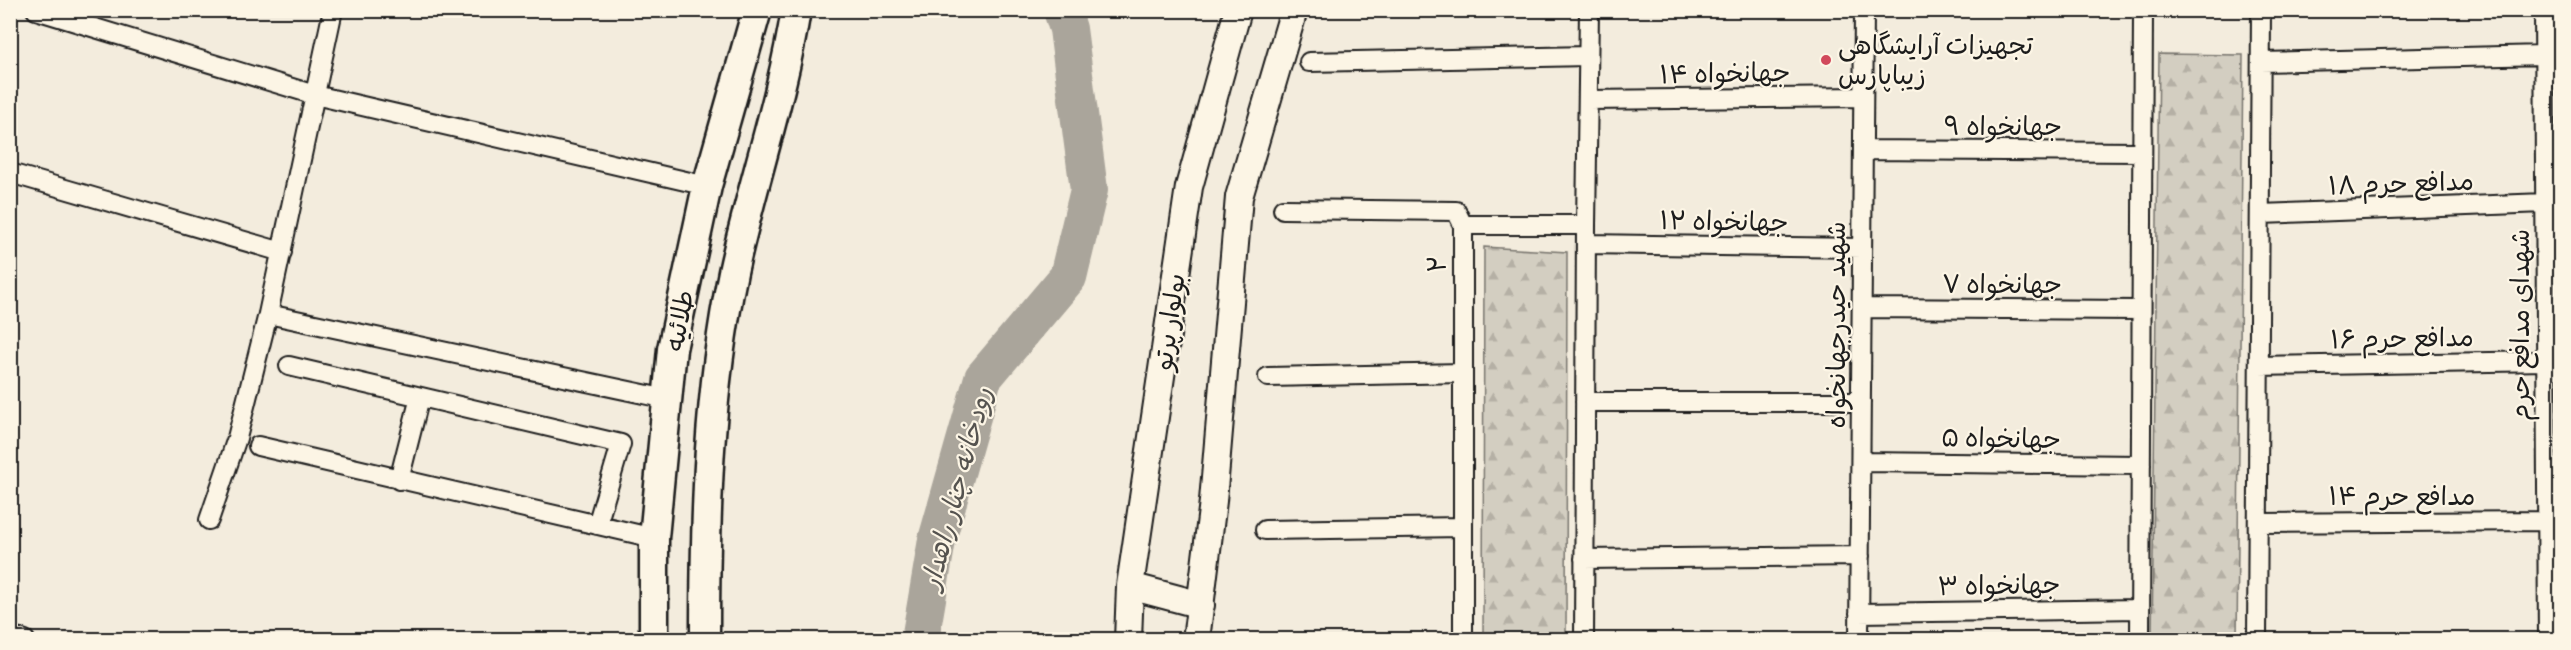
<svg xmlns="http://www.w3.org/2000/svg" width="2571" height="650" viewBox="0 0 2571 650" font-family="Itim,'Playpen Sans Arabic',sans-serif">
	<defs>
		<pattern id="forest-firs" width="22" height="20" patternUnits="userSpaceOnUse" patternTransform="scale(1.5)"><rect width="22" height="20" fill="#d3cec1"/><path d="M5 1l3.5 6h-7zM16 11l3.5 6h-7z" fill="#b5b0a5"/></pattern>
	</defs>
	<rect width="100%" height="100%" fill="#f3ecdd"/>
	<filter id="ink" filterUnits="userSpaceOnUse"><feTurbulence type="fractalNoise" baseFrequency=".0167" numOctaves="2"/><feDisplacementMap in="SourceGraphic" scale="12" xChannelSelector="R" yChannelSelector="G"/><feConvolveMatrix kernelMatrix="1 2 1 2 8 2 1 2 1" color-interpolation-filters="sRGB"/></filter>
	<g filter="url(#ink)">
		<!-- forest -->
		<path fill="url(#forest-firs)" stroke="#78756e" stroke-width="1.5" d="M2159,54L2243,55L2237,639H2152Z
			M1484,247L1567,252L1566,639H1483Z"/>
		<g fill="none" stroke-linecap="round" stroke-linejoin="round">
			<!-- river -->
			<path stroke="#aaa59b" stroke-width="38" d="M920,640L937,540L983,378L1068,277L1089,190L1068,29L1062,10"/>
			<defs>
				<path id="street" d="M36,10L315,95L707,186
					M2544,10L2548,640
					M1309,62L1588,56
					M2261,62L2544,55
					M1588,100L1863,97
					M1863,150L2142,152
					M10,173L282,252
					M1283,209L1456,211L1463,225
					M2260,214L2545,203
					M1586,244L1862,248
					M1862,308L2141,310
					M268,314L667,399
					M289,366L621,444L597,525
					M2259,366L2546,361
					M1268,377L1463,373
					M1585,402H1861
					M258,446L654,538
					M1861,462L2141,465
					M399,480L420,397
					M209,520L237,438L268,314L333,10
					M2258,523L2547,521
					M1265,530L1463,527
					M1584,559L1860,556
					M1859,613L2140,609
					M10,635L25,640
					M1463,640V225H1586L1589,10
					M1584,640L1586,225
					M1859,640L1864,10
					M2140,640L2143,10
					M2257,640L2261,10"/>
				<path id="secondary" d="M1130,586L1201,605
					M1128,640L1130,586L1189,187L1238,10
					M1196,640L1213,501L1239,197L1294,10"/>
				<path id="primary" d="M654,640V538L672,349L707,186L757,10
					M705,640C705,516 708,393 733,272C752,184 782,99 796,10"/>
			</defs>
			<!-- street casing -->
			<use href="#street" stroke="#1c1c1c" stroke-width="22"/>
			<!-- secondary casing -->
			<use href="#secondary" stroke="#1c1c1c" stroke-width="30"/>
			<!-- primary casing -->
			<use href="#primary" stroke="#1c1c1c" stroke-width="33"/>
			<!-- street -->
			<use href="#street" stroke="#fcf5e5" stroke-width="18"/>
			<!-- secondary -->
			<use href="#secondary" stroke="#fcf5e5" stroke-width="26"/>
			<!-- primary -->
			<use href="#primary" stroke="#fcf5e5" stroke-width="28"/>
		</g>
	</g>
	<!-- markers -->
	<circle fill="#d1495b" stroke="#fcf5e5" stroke-width="2" cx="1826" cy="60" r="6"/>
	<g text-anchor="middle" dominant-baseline="central" stroke-width="4.5" stroke-linejoin="round" paint-order="stroke">
		<!-- poi labels -->
		<g font-size="26" fill="#1c1c1c" stroke="#fcf5e5" text-anchor="start">
			<text x="1838" y="45">تجهیزات آرایشگاهی<tspan x="1838" dy="30">زیباپارس</tspan></text>
		</g>
		<!-- street labels -->
		<g font-size="26" fill="#1c1c1c" stroke="#fcf5e5">
			<text transform="translate(1725 73) rotate(-1)">جهانخواه ۱۴</text>
			<text x="2003" y="126">جهانخواه ۹</text>
			<text transform="translate(2401 183) rotate(-2)">مدافع حرم ۱۸</text>
			<text transform="translate(1724 221) rotate(1)">جهانخواه ۱۲</text>
			<text transform="translate(1437 264) rotate(-90)">۲</text>
			<text x="2002" y="284">جهانخواه ۷</text>
			<text transform="translate(679 321) rotate(-79)">طلائیه</text>
			<text transform="translate(1169 322) rotate(-82)">بولوار پرتو</text>
			<text transform="translate(1836 325) rotate(-90)">شهید حیدرجهانخواه</text>
			<text transform="translate(2520 325) rotate(-90)">شهدای مدافع حرم</text>
			<text transform="translate(2402 338) rotate(-1)">مدافع حرم ۱۶</text>
			<text transform="translate(2001 438) rotate(1)">جهانخواه ۵</text>
			<text x="2402" y="496">مدافع حرم ۱۴</text>
			<text transform="translate(1999 585) rotate(-1)">جهانخواه ۳</text>
		</g>
		<!-- water labels -->
		<g font-size="27" font-style="italic" fill="#55534f" stroke="#fcf5e5">
			<text transform="translate(956 488) rotate(-75)">رودخانه چنار راهدار</text>
		</g>
	</g>
	<!-- margin -->
	<rect width="2571" height="650" fill="none" stroke="#fcf5e5" stroke-width="36"/>
	<rect x="18" y="18" width="2535" height="614" fill="none" stroke="#1c1c1c" stroke-width="2" filter="url(#ink)"/>
</svg>
